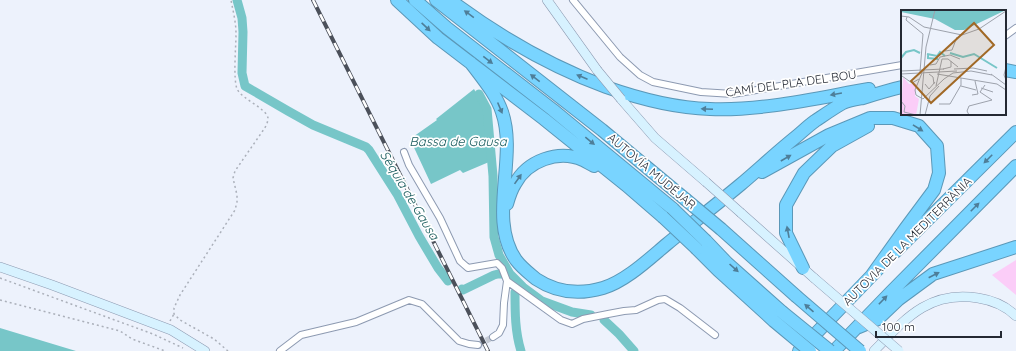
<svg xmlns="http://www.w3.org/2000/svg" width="1016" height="351" viewBox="0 0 1016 351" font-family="Quicksand,sans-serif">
	<rect width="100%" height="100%" fill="#edf2fc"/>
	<!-- green -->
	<path fill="#fbcdf8" d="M1016,260V295L992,275Z"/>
	<!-- water -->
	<path fill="#77c6c8" d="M474,89L486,111L489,162L463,173L460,170L431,184L410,139L437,120L436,119Z
		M0,328L76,351H0Z"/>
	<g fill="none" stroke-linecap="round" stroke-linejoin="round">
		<!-- canal -->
		<path stroke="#77c6c8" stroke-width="9" d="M237,0L242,18L243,32L242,73L245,86L288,111L313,125L366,147L369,150L397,194L419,236L438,268L448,281
			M479,94L487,109L493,176L494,237L499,255L510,274L523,287L542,301L572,312L591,315
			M462,289L463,290L494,275L498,274H502
			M515,292C515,312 515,332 521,351
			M604,320L619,334L634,351"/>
		<!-- minor-tunnel -->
		<path stroke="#c5cad4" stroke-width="6" stroke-dasharray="6 3" stroke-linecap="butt" d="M478,345L493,337"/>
		<defs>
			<path id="minor" d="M573,0L620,57L640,75L653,82L701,92L733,94L902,65
				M1005,36L1016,28
				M404,152L409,165L440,218L460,261L468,268L497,263L502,268L507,281L561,320L572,324L583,319L608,314L624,311L636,310L658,300L665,299L680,308L715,335
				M493,337L499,333L503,325L504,303L507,281
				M280,351L301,335L356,322L409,300L422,304L459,341L469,344L478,345"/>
			<path id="secondary" d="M547,0L597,70
				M621,99L655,138L706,182
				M741,213L814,278
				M0,267L52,285L171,330L205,351
				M874,351C905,319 929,290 978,298C991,300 1006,306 1016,316"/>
			<path id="motorway" d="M397,0L438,38L544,119L626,185L663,217
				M415,0L447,28L553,110L673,209
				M436,0L602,130L685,199
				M450,0C498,36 550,66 606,87C640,99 674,108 710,109C763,111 817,98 869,89
				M471,63C482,78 496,94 502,112C518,158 487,219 516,260C522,268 529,273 536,279C557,293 579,295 603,288C626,281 649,259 667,244C691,224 716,205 740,185C759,169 777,152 797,136C803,131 808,126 815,121C824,115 834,108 843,103C849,100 857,99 863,98C876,94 889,90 902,87
				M1005,70L1016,72
				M762,172L829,135L870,118H893L919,126L937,146L939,173L934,190L905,229L872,275
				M507,204C509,197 511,190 515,184C527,161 558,149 583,160C587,162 590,164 594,166
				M721,229L796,296
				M706,241L727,263L782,312
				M697,249L718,270L774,321
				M895,252L1016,132
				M803,268L786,233V205L804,173L832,146L868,126
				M859,327L878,319L899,299L933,274L1016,247
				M799,351L878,269
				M834,351L891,292L1016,166"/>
		</defs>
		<!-- minor casing -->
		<use href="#minor" stroke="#8d9ab1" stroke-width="8"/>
		<!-- secondary casing -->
		<use href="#secondary" stroke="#8d9ab1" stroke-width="10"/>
		<!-- motorway casing -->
		<use href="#motorway" stroke="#5b98b8" stroke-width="14"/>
		<!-- path -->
		<path stroke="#abb0ba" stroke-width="1.5" stroke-dasharray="2 3" stroke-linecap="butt" d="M0,278L153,334L183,348
			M0,300L120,331L132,339L165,351
			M170,321L174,314
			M228,351L214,339L180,320L174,314V308L180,295L235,210L237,202V195L233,178L235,171L262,132C265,128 268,123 268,118C266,108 243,100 237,89C233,78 236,47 236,34C236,22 233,11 231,0"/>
		<!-- minor -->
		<use href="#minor" stroke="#fff" stroke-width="6"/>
		<!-- secondary -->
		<use href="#secondary" stroke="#d7f2ff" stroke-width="9"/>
		<!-- motorway -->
		<use href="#motorway" stroke="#79d4ff" stroke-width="12"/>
		<defs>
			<path id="rail" d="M313,0L488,351"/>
		</defs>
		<!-- rail casing -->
		<use href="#rail" stroke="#4b505a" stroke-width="4"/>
		<!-- rail -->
		<use href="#rail" stroke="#fff" stroke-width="2.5" stroke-dasharray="8" stroke-linecap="butt"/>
		<defs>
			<path id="secondary-bridge" d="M597,70L621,99
				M706,182L741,213
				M814,278L899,351"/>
			<path id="motorway-bridge" d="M685,199L721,229
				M673,209L706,241
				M663,217L697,249
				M796,296L860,351
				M782,312L830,351
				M774,321L810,351"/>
		</defs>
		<!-- secondary-bridge casing -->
		<use href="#secondary-bridge" stroke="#8d9ab1" stroke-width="10" stroke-linecap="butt"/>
		<!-- motorway-bridge casing -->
		<use href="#motorway-bridge" stroke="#5b98b8" stroke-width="14" stroke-linecap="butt"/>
		<!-- secondary-bridge -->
		<use href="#secondary-bridge" stroke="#d7f2ff" stroke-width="9"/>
		<!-- motorway-bridge -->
		<use href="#motorway-bridge" stroke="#79d4ff" stroke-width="12"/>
	</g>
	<!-- one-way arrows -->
	<defs><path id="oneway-solid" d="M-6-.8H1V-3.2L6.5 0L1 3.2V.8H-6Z"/></defs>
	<g fill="#4e7e99">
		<use href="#oneway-solid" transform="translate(469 14) rotate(-144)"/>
		<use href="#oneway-solid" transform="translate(426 27) rotate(43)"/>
		<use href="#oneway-solid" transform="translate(488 60) rotate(38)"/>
		<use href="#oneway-solid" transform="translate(582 77) rotate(-157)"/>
		<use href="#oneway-solid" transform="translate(535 78) rotate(-142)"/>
		<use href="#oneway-solid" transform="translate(836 94) rotate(170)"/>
		<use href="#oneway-solid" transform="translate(500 108) rotate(67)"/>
		<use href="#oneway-solid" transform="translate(707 109) rotate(-177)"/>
		<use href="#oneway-solid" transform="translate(918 128) rotate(32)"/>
		<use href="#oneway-solid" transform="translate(590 141) rotate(39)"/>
		<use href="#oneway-solid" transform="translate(786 158) rotate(-30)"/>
		<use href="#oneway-solid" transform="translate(988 159) rotate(135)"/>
		<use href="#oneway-solid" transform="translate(518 179) rotate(-55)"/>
		<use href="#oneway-solid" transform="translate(975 207) rotate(-45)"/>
		<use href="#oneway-solid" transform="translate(788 232) rotate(-101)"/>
		<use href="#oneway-solid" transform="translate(734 268) rotate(42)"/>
		<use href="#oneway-solid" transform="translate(934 275) rotate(-27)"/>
		<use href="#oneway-solid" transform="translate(883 300) rotate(-46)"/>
		<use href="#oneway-solid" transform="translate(809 308) rotate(-139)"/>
	</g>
	<g text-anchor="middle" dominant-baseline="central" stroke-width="3.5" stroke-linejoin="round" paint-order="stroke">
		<!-- street labels -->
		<g font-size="12" fill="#242933" stroke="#fff">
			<text transform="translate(791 83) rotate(-8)">CAMÍ DEL PLA DEL BOU</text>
			<text transform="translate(652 171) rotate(40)">AUTOVÍA MUDÉJAR</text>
			<text transform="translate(907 241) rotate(-45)">AUTOVIA DE LA MEDITERRÀNIA</text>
		</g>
		<!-- water labels -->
		<g font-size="13" font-style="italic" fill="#185b5d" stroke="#fff">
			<text x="458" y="141">Bassa de Gausa</text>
			<text transform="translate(410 195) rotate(59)">Séquia de Gausa</text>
		</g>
	</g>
	<!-- overview -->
	<g transform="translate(901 10)">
		<rect width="105" height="105" fill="#edf2fc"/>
		<path d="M2,67L8,74H16L14,86L18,89L15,105H0Z" fill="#fbcdf8"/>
		<path d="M0,0L38,1L105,0L63,20H54L34,9L0,2Z" fill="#77c6c8"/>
		<path fill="none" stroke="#77c6c8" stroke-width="2" d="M49,43L62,47L73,44L96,58M26,44L36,46L39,42L44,46M27,44V48L37,49M0,48L5,42L13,40L19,43"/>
		<path fill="none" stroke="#9da2ac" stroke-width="1" d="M0,6L8,7L23,17L61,25L78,19L105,1M6,7L5,10L22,24L19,62M44,41L51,40L56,27M29,55L35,54L39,47L49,45L59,49M105,57L103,65L105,70M42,59L50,57V51M53,59L72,58L86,61M0,61L43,59M21,63L14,80L15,85L22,89L43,69L52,63L70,61L91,65M0,64L56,61M28,64L32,67L33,74M36,64L96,74L105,80M90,64L105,75M1,66L11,73L18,69M24,74L28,79L34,72M35,76L41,49H47L57,57M60,76L75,80M80,78L92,82M71,85L77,84L74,71M0,91L4,96L3,102L15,105M38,94H49L60,75V68M19,105L25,37L34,0M24,105L29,86L38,76M68,105L66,101L68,96L91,90L79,82L84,75"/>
		<path fill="#a16926" fill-opacity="0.15" stroke="#a16926" stroke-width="2" d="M73,13L93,35L30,93L10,71Z"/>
		<rect width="105" height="105" fill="none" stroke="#242933" stroke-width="2"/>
	</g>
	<!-- scale -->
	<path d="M876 331v6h125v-6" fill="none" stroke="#242933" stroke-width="2"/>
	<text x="882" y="331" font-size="12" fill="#242933" stroke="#ffffff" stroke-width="3" paint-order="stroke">100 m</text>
</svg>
